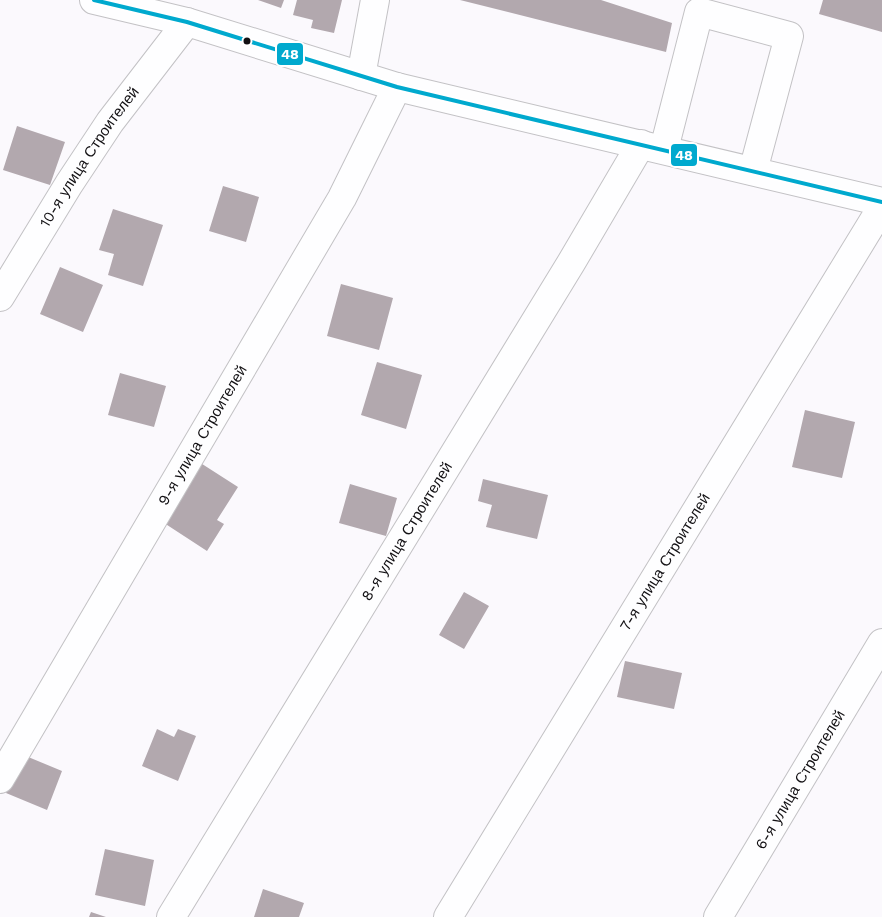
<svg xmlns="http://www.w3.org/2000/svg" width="882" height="917" viewBox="0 0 882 917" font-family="'Work Sans',sans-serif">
	<rect width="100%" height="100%" fill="#fbf9fd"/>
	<!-- building -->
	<path fill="#b2a8ae" d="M258,0H284L281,8Z
		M297,0H342L334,33L311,28L313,20L293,15Z
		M460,0H601L672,23L666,52Z
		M823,0H882V32L819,14Z
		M17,126L65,142L50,185L3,170Z
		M223,186L259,197L246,242L209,231Z
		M113,209L163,225L143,286L108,275L114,254L99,250Z
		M60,267L103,285L83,332L40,314Z
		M341,284L393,298L379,350L327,336Z
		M377,362L422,375L406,429L361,415Z
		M120,373L166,386L154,427L108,415Z
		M805,410L855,422L842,478L792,467Z
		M199,462L238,487L217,520L224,524L207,551L161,521Z
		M483,479L548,495L537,539L486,527L492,505L478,501Z
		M350,484L397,498L386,536L339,523Z
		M464,592L489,606L464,649L439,635Z
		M625,661L682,673L674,709L617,697Z
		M157,729L174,737L178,729L196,736L178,781L142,766Z
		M21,754L62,771L47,810L6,793Z
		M105,849L154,860L145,906L95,895Z
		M263,889L304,903L299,917H254Z
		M91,912L106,917H89Z"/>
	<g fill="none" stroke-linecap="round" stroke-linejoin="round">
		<defs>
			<g id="minor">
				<path d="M361,76L375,0"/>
				<path d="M664,149L699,12L789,36L753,171"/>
				<path id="s1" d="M0,297L69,184L110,122L187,22"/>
				<path id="s2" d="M0,779L342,198L397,87"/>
				<path id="s3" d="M171,917L571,263L641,144"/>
				<path id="s4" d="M448,917L882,207"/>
				<path id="s5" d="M718,917L882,643"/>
			</g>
			<path id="major" d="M94,0L187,22L397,87L882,202"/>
		</defs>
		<!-- minor casing -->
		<use href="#minor" stroke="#c3c2c5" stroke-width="30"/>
		<!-- major casing -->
		<use href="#major" stroke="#c3c2c5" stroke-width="30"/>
		<!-- minor -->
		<use href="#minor" stroke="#fefeff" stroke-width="28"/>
		<!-- major -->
		<use href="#major" stroke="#fefeff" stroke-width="28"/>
		<defs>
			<path id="bus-1" d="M94,0L187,22L397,87L882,202"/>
		</defs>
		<!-- bus-1 casing -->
		<use href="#bus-1" stroke="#fff" stroke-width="8"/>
		<!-- bus-1 -->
		<use href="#bus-1" stroke="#00a9ce" stroke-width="4"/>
	</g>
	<!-- markers -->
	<circle fill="#121013" stroke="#fff" stroke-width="2" cx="247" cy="41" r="4.5"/>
	<g text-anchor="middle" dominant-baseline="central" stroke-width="4.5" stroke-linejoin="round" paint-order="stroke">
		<!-- street labels -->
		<g font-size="15" fill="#121013" stroke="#fff">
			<text stroke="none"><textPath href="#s1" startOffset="166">10-я улица Строителей</textPath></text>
			<text stroke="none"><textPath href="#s2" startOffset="399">9-я улица Строителей</textPath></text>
			<text stroke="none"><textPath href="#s3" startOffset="452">8-я улица Строителей</textPath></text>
			<text stroke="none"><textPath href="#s4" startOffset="416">7-я улица Строителей</textPath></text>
			<text stroke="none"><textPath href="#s5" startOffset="160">6-я улица Строителей</textPath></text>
		</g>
	</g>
	<g stroke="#fff" stroke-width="2">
		<rect x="276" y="42" width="28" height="24" rx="5" fill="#00a9ce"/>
		<rect x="670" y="143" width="28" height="24" rx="5" fill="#00a9ce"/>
	</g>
	<g font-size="14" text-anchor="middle" font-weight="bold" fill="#fff">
		<text x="290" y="59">48</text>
		<text x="684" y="160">48</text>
	</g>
</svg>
